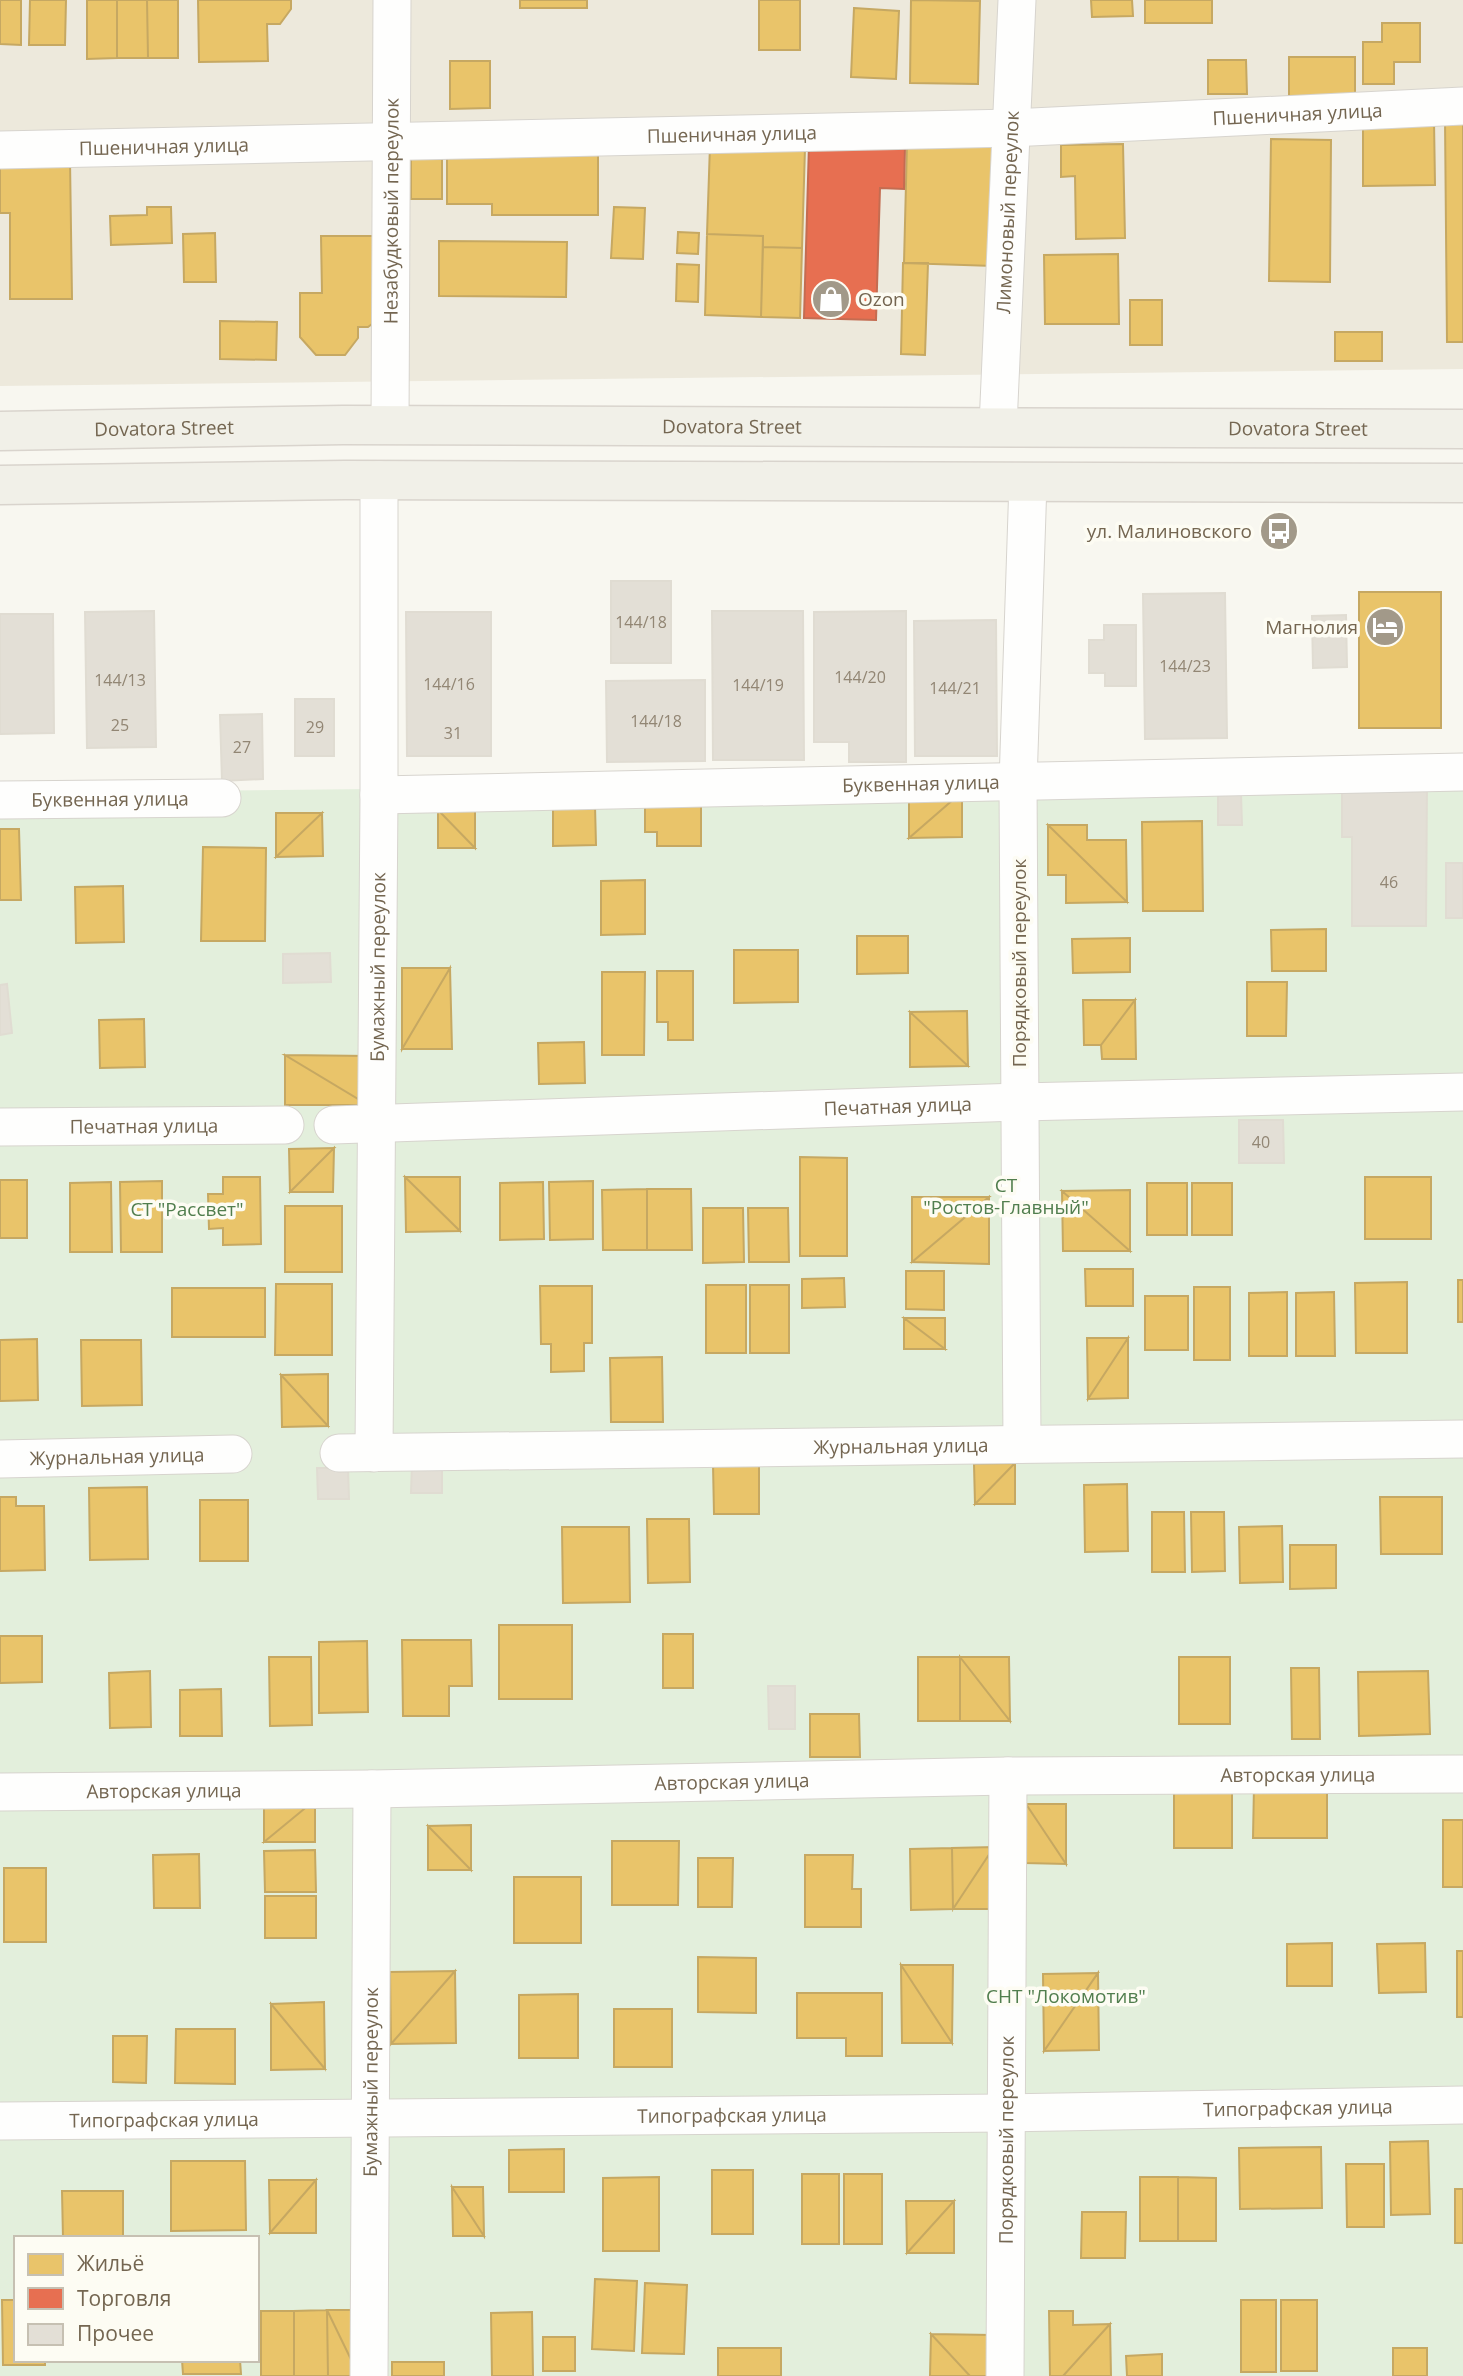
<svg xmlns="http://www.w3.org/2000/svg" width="1463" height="2376" viewBox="0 0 1463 2376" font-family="'Open Sans',sans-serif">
	<rect width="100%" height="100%" fill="#f8f7f0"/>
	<!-- residential -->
	<path fill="#ede9dc" d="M0,0H1463V369L0,386Z"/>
	<!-- green -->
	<path fill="#e3efdc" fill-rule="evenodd" d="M1463,764V2376H0V793L372,789ZM16,2238H257V2360H16Z"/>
	<!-- homes -->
	<path fill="#e9c46a" stroke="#c6a862" stroke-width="2" d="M0,0H21V45L0,44Z
		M30,0H66L65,45H29Z
		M87,0H117V58L87,59Z
		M117,0H147L148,58H117Z
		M147,0H178V58H148Z
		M198,0H291V9L280,24H267L268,61L199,62Z
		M520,0H587V8H520Z
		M759,0H800V50H759Z
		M911,0L980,1L978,84L910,83Z
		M1091,0H1132L1133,16L1092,17Z
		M1145,0H1212V23H1145Z
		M854,8L899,11L896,79L851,77Z
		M1382,23H1420V62H1394V84H1363V42H1382Z
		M1289,57H1355V95L1289,96Z
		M1208,60H1246L1247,94H1208Z
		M450,61H490V108L450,109Z
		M1445,119H1463V342H1447Z
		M1434,121L1435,185L1363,186V123Z
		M1271,139L1331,140L1330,282L1269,281Z
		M907,144L996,147L993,266L904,263Z
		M1123,144L1125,238L1076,239L1075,176L1061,177V145Z
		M710,145L805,148L802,248L763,247V236L707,234Z
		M447,149H598V215H492V204H447Z
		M411,156H442V199H411Z
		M70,160L72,299H10V213H0V161Z
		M147,207H171L172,243L111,245L110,216L147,215Z
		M614,207L645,208L643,259L611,258Z
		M678,232L699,233L698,254L677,253Z
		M215,233L216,282H184L183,234Z
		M707,234L763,236L761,317L705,315Z
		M321,236H379L376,321L368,327H358V338L345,355H316L300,337V293H322Z
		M439,241L567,242L566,297L439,296Z
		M763,247L802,248L800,318L761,317Z
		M1118,254L1119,324H1045L1044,255Z
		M903,263H928L925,355L901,354Z
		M677,264L699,265L698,302L676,301Z
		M1130,300H1162V345H1130Z
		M220,321L277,322L276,360L220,359Z
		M1335,332H1382V361H1335Z
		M1359,592H1441V728H1359Z
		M962,792V837L909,838Z
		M962,792L909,838V793Z
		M645,795H701V846H657V832H645Z
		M553,806H595L596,845L553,846Z
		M438,810L475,848H438Z
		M438,810H475V848Z
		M276,813H322L276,857Z
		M322,813L323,856L276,857Z
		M1202,821L1203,911H1143L1142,822Z
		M1048,825H1087V840H1126L1127,902Z
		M1048,825L1127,902L1066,903V875H1048Z
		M0,829H19L21,900H0Z
		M203,847L266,848L265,941H201Z
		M645,880V934L601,935V881Z
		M123,886L124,942L76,943L75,887Z
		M1326,929V971H1272L1271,930Z
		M857,936H908V973L857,974Z
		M1130,938V972L1073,973L1072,939Z
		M734,950H798V1002L734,1003Z
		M402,968H450L402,1049Z
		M450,968L452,1049H402Z
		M657,971H693V1040H668V1022H657Z
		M602,972H645L644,1055H602Z
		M1247,982H1287L1286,1036H1247Z
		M1083,1000H1135L1101,1045H1084Z
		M1135,1000L1136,1059H1102L1101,1045Z
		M967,1011L968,1066L910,1012Z
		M910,1012L968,1066L910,1067Z
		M144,1019L145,1067L100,1068L99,1020Z
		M584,1042L585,1083L539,1084L538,1043Z
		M285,1055L368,1056V1105Z
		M285,1055L368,1105H285Z
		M334,1148L290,1192L289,1149Z
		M334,1148L333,1192H290Z
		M800,1157L847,1158V1256H800Z
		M223,1177H260L261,1244L223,1245V1228L209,1229L208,1194H223Z
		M405,1177H460V1231Z
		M405,1177L460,1231L406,1232Z
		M1365,1177H1431V1239H1365Z
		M0,1180H27V1238H0Z
		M162,1181V1252H121L120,1182Z
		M593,1181V1239L550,1240L549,1182Z
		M111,1182L112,1252H70V1183Z
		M543,1182L544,1239L500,1240V1183Z
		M1147,1183H1187V1235H1147Z
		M1192,1183H1232V1235H1192Z
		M647,1189H691L692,1250H647Z
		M647,1189V1250H603L602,1190Z
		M1130,1190V1251L1062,1191Z
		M1062,1191L1130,1251H1063Z
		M912,1197H989L912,1262Z
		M989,1197V1264L912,1262Z
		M285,1206H342V1272H285Z
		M703,1208H743L744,1262L703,1263Z
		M748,1208H788L789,1262H749Z
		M1085,1269H1133V1306H1086Z
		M906,1271H944V1310L906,1309Z
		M844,1278L845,1307L802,1308V1279Z
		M1458,1280H1463V1322H1458Z
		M1407,1282V1353H1356L1355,1283Z
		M276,1284H332V1355H275Z
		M706,1285H746V1353H706Z
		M750,1285H789V1353H750Z
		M540,1286H592V1343H584V1371L551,1372V1344H541Z
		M1194,1287H1230V1360H1194Z
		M172,1288H265V1337H172Z
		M1287,1292V1356H1249V1293Z
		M1334,1292L1335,1356H1296V1293Z
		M1145,1296H1188V1350H1145Z
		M904,1318L945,1349H904Z
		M904,1318H945V1349Z
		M1087,1338H1128L1088,1399Z
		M1128,1338V1398L1088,1399Z
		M37,1339L38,1400L0,1401V1340Z
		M81,1340H141L142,1405L82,1406Z
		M662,1357L663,1422H611L610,1358Z
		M328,1374V1426L281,1375Z
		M281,1375L328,1426L282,1427Z
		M1015,1463L975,1504L974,1464Z
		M1015,1463V1504H975Z
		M713,1464H759V1514H714Z
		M1127,1484L1128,1551L1085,1552L1084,1485Z
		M147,1487L148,1559L90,1560L89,1488Z
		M0,1497H16V1506H44L45,1570L0,1571Z
		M1380,1497H1442V1554H1381Z
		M200,1500H248V1561H200Z
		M1152,1512H1184L1185,1572H1152Z
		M1191,1512H1224L1225,1571L1192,1572Z
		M647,1519H689L690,1582L648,1583Z
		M1282,1526L1283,1582L1240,1583L1239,1527Z
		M562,1527H629L630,1602L563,1603Z
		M1290,1545H1336V1588L1290,1589Z
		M499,1625H572V1699H499Z
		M663,1634H693V1688H663Z
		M0,1636H42V1682L0,1683Z
		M402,1640H471L472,1686H449V1716H403Z
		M367,1641L368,1712L319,1713V1642Z
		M269,1657H311L312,1725L270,1726Z
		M918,1657H960V1721H918Z
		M960,1657L1010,1721H960Z
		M960,1657H1009L1010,1721Z
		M1179,1657H1230V1724H1179Z
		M1291,1668H1319L1320,1739H1292Z
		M150,1671L151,1727L110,1728L109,1673Z
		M1428,1671L1430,1734L1359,1736L1358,1672Z
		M221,1689L222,1736H180V1690Z
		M810,1714H859L860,1757H810Z
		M1174,1786H1232V1848H1174Z
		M1254,1786L1327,1787V1838H1253Z
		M264,1800H315L264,1842Z
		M315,1800V1842H264Z
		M1026,1804L1066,1864L1025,1863Z
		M1026,1804H1066V1864Z
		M1443,1820H1463V1887H1443Z
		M471,1825V1870L428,1826Z
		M428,1826L471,1870H428Z
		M612,1841H679L678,1905H612Z
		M994,1847L953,1909L952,1848Z
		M994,1847L995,1909H953Z
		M952,1848L953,1909L911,1910L910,1849Z
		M315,1850L316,1892H265L264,1851Z
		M199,1854L200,1908H154L153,1855Z
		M805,1855H853L852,1889H861V1927H805Z
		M698,1858H733L732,1907H698Z
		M4,1868H46V1942H4Z
		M514,1877H581V1943H514Z
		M265,1896H316V1938H265Z
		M1332,1943V1986H1287V1944Z
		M1425,1943L1426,1992L1379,1993L1377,1944Z
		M1457,1951H1463V2017H1457Z
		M698,1957L756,1958V2013L698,2012Z
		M901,1965L952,2043H902Z
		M901,1965H953L952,2043Z
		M455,1971L456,2043L391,2044Z
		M455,1971L391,2044L390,1972Z
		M1098,1973L1099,2050L1044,2051Z
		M1098,1973L1044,2051L1043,1974Z
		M797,1993H882V2056H846V2038H797Z
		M578,1994V2058H519V1995Z
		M324,2002L325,2069L271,2004Z
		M271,2004L325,2069L271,2070Z
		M614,2009H672V2067H614Z
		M176,2029H235V2084L175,2083Z
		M113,2036H147L146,2083L113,2082Z
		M1428,2141L1430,2214L1391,2215L1390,2142Z
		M1321,2147L1322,2208L1240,2209L1239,2148Z
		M564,2149V2192H509V2150Z
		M171,2161H245L246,2230L171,2231Z
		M1346,2164H1384V2227H1347Z
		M712,2170H753V2234H712Z
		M802,2174H839V2244H802Z
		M844,2174H882V2244H844Z
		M659,2177V2251H603V2178Z
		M1140,2177H1178V2241H1140Z
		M1178,2177L1216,2178V2241H1178Z
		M269,2180H316L270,2233Z
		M316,2180V2233H270Z
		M452,2187H483L484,2236Z
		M452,2187L484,2236H453Z
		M1455,2189H1463V2243H1455Z
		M62,2191H123V2238H63Z
		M906,2201H954L907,2253Z
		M954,2201V2253H907Z
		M1082,2212H1126L1125,2258H1081Z
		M595,2279L637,2281L634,2351L592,2349Z
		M645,2283L687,2285L684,2354L642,2353Z
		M2,2300H16V2360H45V2365H3Z
		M1241,2300H1276V2372H1241Z
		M1281,2300H1317V2371H1281Z
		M327,2310L328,2376H294V2311Z
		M327,2310L359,2376H328Z
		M327,2310H360L359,2376Z
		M261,2311H294V2376H261Z
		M1049,2311H1073V2325L1110,2324L1063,2376H1050Z
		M532,2312L533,2376H492L491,2313Z
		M1110,2324L1111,2376H1063Z
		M931,2334L970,2376H930Z
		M931,2334L991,2335V2376H970Z
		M543,2337H575V2371H543Z
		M718,2348H781V2376H718Z
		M1393,2348H1427V2376H1393Z
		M1162,2354V2376H1127L1126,2356Z
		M182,2360H240L241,2374H183Z
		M392,2362H444V2376H392Z"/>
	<!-- shops -->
	<path fill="#e76f51" stroke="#c46c51" stroke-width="2" d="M809,144L905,146L904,189L880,188L876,320L804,318Z"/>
	<!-- building -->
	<path fill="#e3dfd6" stroke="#e0dcd2" stroke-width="2" d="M611,581H671V663H611Z
		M1225,593L1227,738L1145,739L1143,594Z
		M154,611L156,747L87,748L85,612Z
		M712,611H803L804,760H713Z
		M906,611V762H849V742H814V612Z
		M406,612H491V756H407Z
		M0,614H53L54,733L0,734Z
		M1346,615L1347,667L1313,668L1312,616Z
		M996,620L997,756H915L914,621Z
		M1104,625H1136V686H1105V673H1089V640H1104Z
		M705,680V761L607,762L606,681Z
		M295,699H334V756H295Z
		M262,714L263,779L222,781L220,715Z
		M1342,784H1427L1426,926H1352V837H1342Z
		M1218,794H1241L1242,825H1218Z
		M1446,863H1463V918H1446Z
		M330,953L331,982L283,983V954Z
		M7,984L12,1033L0,1035V985Z
		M1239,1120H1283L1284,1163H1239Z
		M412,1464H442V1493H411Z
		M317,1468H348L349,1499H318Z
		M768,1686H795V1729H769Z"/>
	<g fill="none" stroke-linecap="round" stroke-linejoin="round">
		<defs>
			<g id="street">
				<path id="s1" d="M0,150L1012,128L1463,106"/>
				<path id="s2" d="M390,425L392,0"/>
				<path id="s3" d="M998,426L1017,0"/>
				<path id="s4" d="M379,795L1463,772"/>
				<path id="s5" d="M0,800L222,798"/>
				<path id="s6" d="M333,1125L1020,1102L1463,1092"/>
				<path id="s7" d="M0,1127L285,1125"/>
				<path d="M1022,1444L1018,783L1028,482"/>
				<path id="s8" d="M339,1453L1463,1439"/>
				<path id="s9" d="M374,1453L379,795V480"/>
				<path id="s10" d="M0,1459L233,1454"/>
				<path id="s11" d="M0,1792L372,1789L1008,1776L1463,1774"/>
				<path id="s12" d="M0,2121L1007,2113L1463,2105"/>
				<path id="s13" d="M369,2376L372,1789"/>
				<path id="s14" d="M1005,2376L1008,1776"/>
			</g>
			<g id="primary">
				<path id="s15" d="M0,431L343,425L1463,429"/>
				<path d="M0,485L345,480L1463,483"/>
			</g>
		</defs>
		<!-- street casing -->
		<use href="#street" stroke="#d7d4ce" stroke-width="39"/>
		<!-- primary casing -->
		<use href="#primary" stroke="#d9d4cd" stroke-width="41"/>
		<!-- street -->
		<use href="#street" stroke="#fefefd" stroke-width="37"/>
		<!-- primary -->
		<use href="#primary" stroke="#f1f0e8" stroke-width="38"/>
	</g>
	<!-- icons -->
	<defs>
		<symbol id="shop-disc" viewBox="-11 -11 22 22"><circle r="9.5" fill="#a29989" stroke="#fdfcf3"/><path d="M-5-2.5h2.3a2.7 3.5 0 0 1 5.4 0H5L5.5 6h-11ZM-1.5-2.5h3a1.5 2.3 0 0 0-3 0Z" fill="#fff"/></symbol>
		<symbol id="bus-disc" viewBox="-11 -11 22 22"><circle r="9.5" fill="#a29989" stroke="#fdfcf3"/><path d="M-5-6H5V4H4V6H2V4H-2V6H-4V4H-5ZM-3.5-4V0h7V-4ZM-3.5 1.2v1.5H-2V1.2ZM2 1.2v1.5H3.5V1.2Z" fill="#fff"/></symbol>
		<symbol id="hotel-disc" viewBox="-11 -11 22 22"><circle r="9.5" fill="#a29989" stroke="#fdfcf3"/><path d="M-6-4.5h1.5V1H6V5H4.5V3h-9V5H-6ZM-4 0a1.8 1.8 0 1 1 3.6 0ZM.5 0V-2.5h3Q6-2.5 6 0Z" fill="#fff"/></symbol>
	</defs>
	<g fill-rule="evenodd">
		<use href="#shop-disc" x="809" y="277" width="44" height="44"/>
		<use href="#bus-disc" x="1257" y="509" width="44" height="44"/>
		<use href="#hotel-disc" x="1363" y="605" width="44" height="44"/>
	</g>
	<g text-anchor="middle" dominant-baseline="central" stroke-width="7" stroke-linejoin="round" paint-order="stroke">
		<!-- number labels -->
		<g font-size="16" fill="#928674">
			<text x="641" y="622">144/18</text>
			<text x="1185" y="666">144/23</text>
			<text x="860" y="677">144/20</text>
			<text x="120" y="680">144/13</text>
			<text x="449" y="684">144/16</text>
			<text x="758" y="685">144/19</text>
			<text x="955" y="688">144/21</text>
			<text x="656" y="721">144/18</text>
			<text x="120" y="725">25</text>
			<text x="315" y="727">29</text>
			<text x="453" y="733">31</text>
			<text x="242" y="747">27</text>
			<text x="1389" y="882">46</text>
			<text x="1261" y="1142">40</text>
		</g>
		<!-- street labels -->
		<g font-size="19" fill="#746651" stroke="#fdfcf3">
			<text stroke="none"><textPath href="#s1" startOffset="1298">Пшеничная улица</textPath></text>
			<text stroke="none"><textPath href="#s1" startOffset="732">Пшеничная улица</textPath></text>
			<text stroke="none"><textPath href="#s1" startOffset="164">Пшеничная улица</textPath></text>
			<text stroke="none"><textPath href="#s2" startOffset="214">Незабудковый переулок</textPath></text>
			<text stroke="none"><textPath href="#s3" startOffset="214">Лимоновый переулок</textPath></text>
			<text stroke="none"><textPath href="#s15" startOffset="732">Dovatora Street</textPath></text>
			<text stroke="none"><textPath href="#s15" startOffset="164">Dovatora Street</textPath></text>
			<text stroke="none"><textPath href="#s15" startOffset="1298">Dovatora Street</textPath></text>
			<text stroke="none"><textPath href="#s4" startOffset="542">Буквенная улица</textPath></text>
			<text stroke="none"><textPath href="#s5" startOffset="110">Буквенная улица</textPath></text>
			<text transform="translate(1019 963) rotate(-90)">Порядковый переулок</text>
			<text stroke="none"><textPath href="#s9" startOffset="486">Бумажный переулок</textPath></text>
			<text stroke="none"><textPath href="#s6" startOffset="565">Печатная улица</textPath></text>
			<text stroke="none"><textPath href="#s7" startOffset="144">Печатная улица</textPath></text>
			<text stroke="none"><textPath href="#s8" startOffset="562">Журнальная улица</textPath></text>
			<text stroke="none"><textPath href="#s10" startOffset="117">Журнальная улица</textPath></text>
			<text stroke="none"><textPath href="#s11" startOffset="1298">Авторская улица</textPath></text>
			<text stroke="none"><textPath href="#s11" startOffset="732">Авторская улица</textPath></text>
			<text stroke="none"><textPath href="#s11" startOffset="164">Авторская улица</textPath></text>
			<text stroke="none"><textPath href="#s13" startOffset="294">Бумажный переулок</textPath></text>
			<text stroke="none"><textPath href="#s12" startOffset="1298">Типографская улица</textPath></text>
			<text stroke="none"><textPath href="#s12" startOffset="732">Типографская улица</textPath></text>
			<text stroke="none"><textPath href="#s12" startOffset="164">Типографская улица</textPath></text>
			<text stroke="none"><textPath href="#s14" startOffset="236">Порядковый переулок</textPath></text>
		</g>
		<!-- poi labels -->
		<g font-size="19" fill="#746651" stroke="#fdfcf3" text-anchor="end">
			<text x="858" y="299" text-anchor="start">Ozon</text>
			<text x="1252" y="531">ул. Малиновского</text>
			<text x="1358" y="627">Магнолия</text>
		</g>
		<!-- park labels -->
		<g font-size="19" fill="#517e4e" stroke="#fdfcf3">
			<text x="1006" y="1185">СТ<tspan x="1006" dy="22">"Ростов-Главный"</tspan></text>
			<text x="187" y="1209">СТ "Рассвет"</text>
			<text x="1066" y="1996">СНТ "Локомотив"</text>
		</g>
	</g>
	<!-- legend -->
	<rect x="14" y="2236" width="245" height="126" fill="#fdfcf3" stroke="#c6c0b2" stroke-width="2"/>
	<rect x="28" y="2254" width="35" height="21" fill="#e9c46a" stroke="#c6c0b2" stroke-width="2"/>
	<text x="77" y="2271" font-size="21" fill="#746651">Жильё</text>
	<rect x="28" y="2288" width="35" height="21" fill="#e76f51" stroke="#c6c0b2" stroke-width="2"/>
	<text x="77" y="2306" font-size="21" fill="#746651">Торговля</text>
	<rect x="28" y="2324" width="35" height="21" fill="#e3dfd6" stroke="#c6c0b2" stroke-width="2"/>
	<text x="77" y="2341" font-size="21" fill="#746651">Прочее</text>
</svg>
